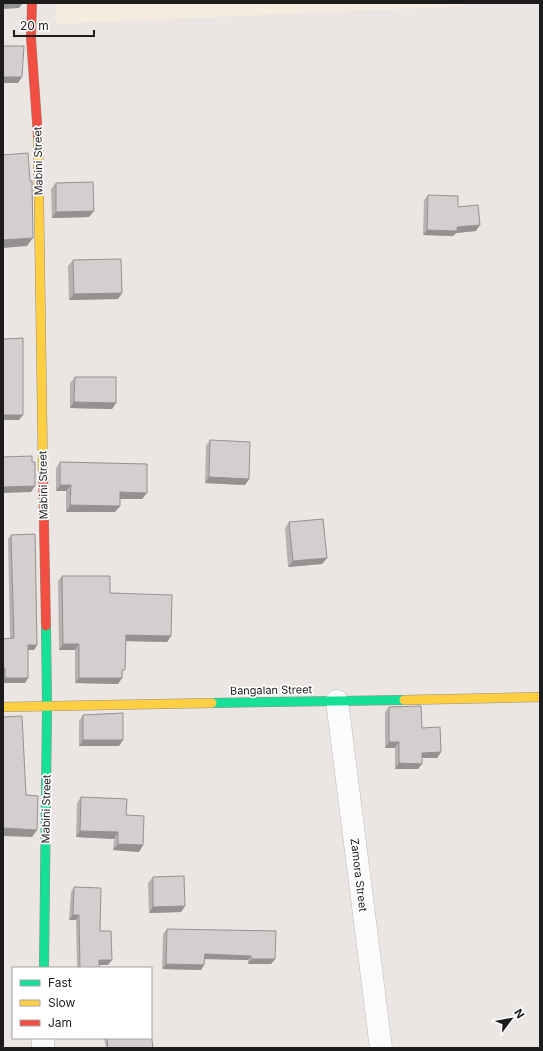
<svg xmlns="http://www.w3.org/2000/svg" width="543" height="1051" viewBox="0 0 543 1051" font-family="Inter,sans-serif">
	<rect width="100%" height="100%" fill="#ebe6e4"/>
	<!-- education -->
	<path fill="#f6ecde" d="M56,3H464V6L56,24Z"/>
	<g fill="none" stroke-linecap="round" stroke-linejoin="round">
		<defs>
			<path id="street" d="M337,701L381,1048
				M43,1048V1038"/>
			<path id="fast" d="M212,703L404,700
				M44,968L47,706L46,626"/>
			<path id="slow" d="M38,137L43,474
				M404,700L540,697
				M3,707L212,703"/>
			<path id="jam" d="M32,3L31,38L38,137
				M43,474L46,626"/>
		</defs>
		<!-- street casing -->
		<use href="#street" stroke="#bebcbb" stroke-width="23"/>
		<!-- fast casing -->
		<use href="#fast" stroke="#968d7c" stroke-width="10"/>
		<!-- slow casing -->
		<use href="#slow" stroke="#968d7c" stroke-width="10"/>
		<!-- jam casing -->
		<use href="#jam" stroke="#968d7c" stroke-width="10"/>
		<!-- street -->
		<use href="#street" stroke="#fcfbfb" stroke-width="22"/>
		<!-- fast -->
		<use href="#fast" stroke="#16e098" stroke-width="9"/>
		<!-- slow -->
		<use href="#slow" stroke="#ffcf43" stroke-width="9"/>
		<!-- jam -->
		<use href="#jam" stroke="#f24e42" stroke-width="9"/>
	</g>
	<!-- wall -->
	<path fill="#b6b2b1" d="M56,183L89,217L52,218L51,189Z
		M428,195L458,207L476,231L456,233L453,236L423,235L424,200Z
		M73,260L122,293L118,299L69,300L68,266Z
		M75,377L116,403L112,409L70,408V383Z
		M210,440L249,479L245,485L205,483L206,446Z
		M60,462L147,493L142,499H120V506L115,512H66V491H56V468Z
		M289,522L327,558L322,564L288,567L285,528Z
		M11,535L37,645L34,650H28V678L25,683H3V639L10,638L8,539Z
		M62,576L110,593L171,636L167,642L126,641L122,678L118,684L75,683V650H59L58,581Z
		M389,707L441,752L437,758H422L418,769H395V748H385V712Z
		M83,715L119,746H79V721Z
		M81,797L126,815L143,845L139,852L113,850L114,839L76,837L77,803Z
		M153,877L185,906L181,912L149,913L148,883Z
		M74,887L100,931L108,965H99V968H77L76,920H69L71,892Z
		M167,929L275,959L271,964H248V960L205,959L204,965L201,970L162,969L163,934Z
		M104,1038H151L153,1048H106Z"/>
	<!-- shaded-wall -->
	<path fill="#949190" d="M3,3H23L19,8L3,9Z
		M3,77H22L18,83H3Z
		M94,211L89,217L52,218L56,212Z
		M480,225L476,231L456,233L453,236L423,235L427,230Z
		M33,238L27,246L3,248V240Z
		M122,293L118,299L69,300L74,294Z
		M74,402L116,403L112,409L70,408Z
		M3,415H23L19,420H3Z
		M209,477L249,479L245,485L205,483Z
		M60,485H71L66,491H56Z
		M35,486L31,492L3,493V487Z
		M120,492L147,493L142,499H116Z
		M70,505L120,506L115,512H66Z
		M327,558L322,564L288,567L293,561Z
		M126,635L171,636L167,642L122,641Z
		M63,644H79L75,650H59Z
		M28,645H37L34,650H25Z
		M5,678H28L25,683H3V681Z
		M79,678H122L118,684L75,683Z
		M83,740H123L119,746H79Z
		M389,742H399L395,748H385Z
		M441,752L437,758H418L422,753Z
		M399,763L422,764L418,769H395Z
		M3,828L37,830L32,837L3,836Z
		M80,831L118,832L114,839L76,837Z
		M118,844L143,845L139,852L113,850Z
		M185,906L181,912L149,913L153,907Z
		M73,915H79L76,920H69Z
		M205,954L251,956L248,960L201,959Z
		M251,959H275L271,964H248Z
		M99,960H112L108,965H96Z
		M166,964L204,965L201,970L162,969Z"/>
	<!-- building -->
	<path fill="#d4cfce" stroke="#949190" d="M3,46H24L22,77H3Z
		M28,153L30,181H32L33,238L3,240V155Z
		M93,182L94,211L56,212V183Z
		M428,195L458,196V207L478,205L480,225L457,227V231L427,230Z
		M121,259L122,293L74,294L73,260Z
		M23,338V415H3V339Z
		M75,377H116V403L74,402Z
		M210,440L250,442L249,479L209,477Z
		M32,456V462H35V486L3,487V457Z
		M60,462L147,464V493L120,492V506L70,505L71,485H60Z
		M323,519L327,558L293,561L289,522Z
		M35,534L37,645H28V678H5V668H3V639L14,638L11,535Z
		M62,576H110V593L172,595L171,636L126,635L125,670H122V678H79V644H63Z
		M421,706L422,728L440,727L441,752L422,753V764L399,763V742H389V707Z
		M123,713V740H83V715Z
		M22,716L26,795L38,796L37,830L3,828V717Z
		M81,797L127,799L126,815L144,816L143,845L118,844V832L80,831Z
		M184,876L185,906L153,907V877Z
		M74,887L101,888L100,931H111L112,960H99V968H80L79,915H73Z
		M167,929L276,931L275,959H251V956L205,954L204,965L166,964Z
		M151,1032L153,1048H108L107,1038H151Z"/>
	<g text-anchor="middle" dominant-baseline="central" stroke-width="3.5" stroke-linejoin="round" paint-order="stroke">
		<!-- street labels -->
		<g font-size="11" fill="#1c1c1c" stroke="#fff">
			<text transform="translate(38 161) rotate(-91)">Mabini Street</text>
			<text transform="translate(43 485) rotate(-91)">Mabini Street</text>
			<text transform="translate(271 690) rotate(-1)">Bangalan Street</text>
			<text transform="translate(46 809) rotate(-89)">Mabini Street</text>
			<text transform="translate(359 875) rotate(83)">Zamora Street</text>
		</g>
	</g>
	<!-- border -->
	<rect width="543" height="1051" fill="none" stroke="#1c1c1c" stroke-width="8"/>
	<!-- legend -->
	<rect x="12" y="967" width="140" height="72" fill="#ffffff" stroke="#a4a4a4"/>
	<rect x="20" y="980" width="20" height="6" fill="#16e098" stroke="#a4a4a4"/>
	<text x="48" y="987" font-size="12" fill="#1c1c1c">Fast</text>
	<rect x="20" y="1000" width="20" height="6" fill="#ffcf43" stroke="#a4a4a4"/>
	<text x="48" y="1007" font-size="12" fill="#1c1c1c">Slow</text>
	<rect x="20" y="1020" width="20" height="6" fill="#f24e42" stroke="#a4a4a4"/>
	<text x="48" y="1027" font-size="12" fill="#1c1c1c">Jam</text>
	<!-- north arrow -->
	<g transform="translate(511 1019) rotate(58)" stroke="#ffffff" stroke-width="3" paint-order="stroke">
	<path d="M0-3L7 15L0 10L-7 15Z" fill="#1c1c1c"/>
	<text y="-6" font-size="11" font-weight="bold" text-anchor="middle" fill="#1c1c1c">N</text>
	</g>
	<!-- scale -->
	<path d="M14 30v6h80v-6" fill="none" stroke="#1c1c1c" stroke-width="2"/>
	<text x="20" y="30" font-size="12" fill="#1c1c1c" stroke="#ffffff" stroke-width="3" paint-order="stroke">20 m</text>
</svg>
